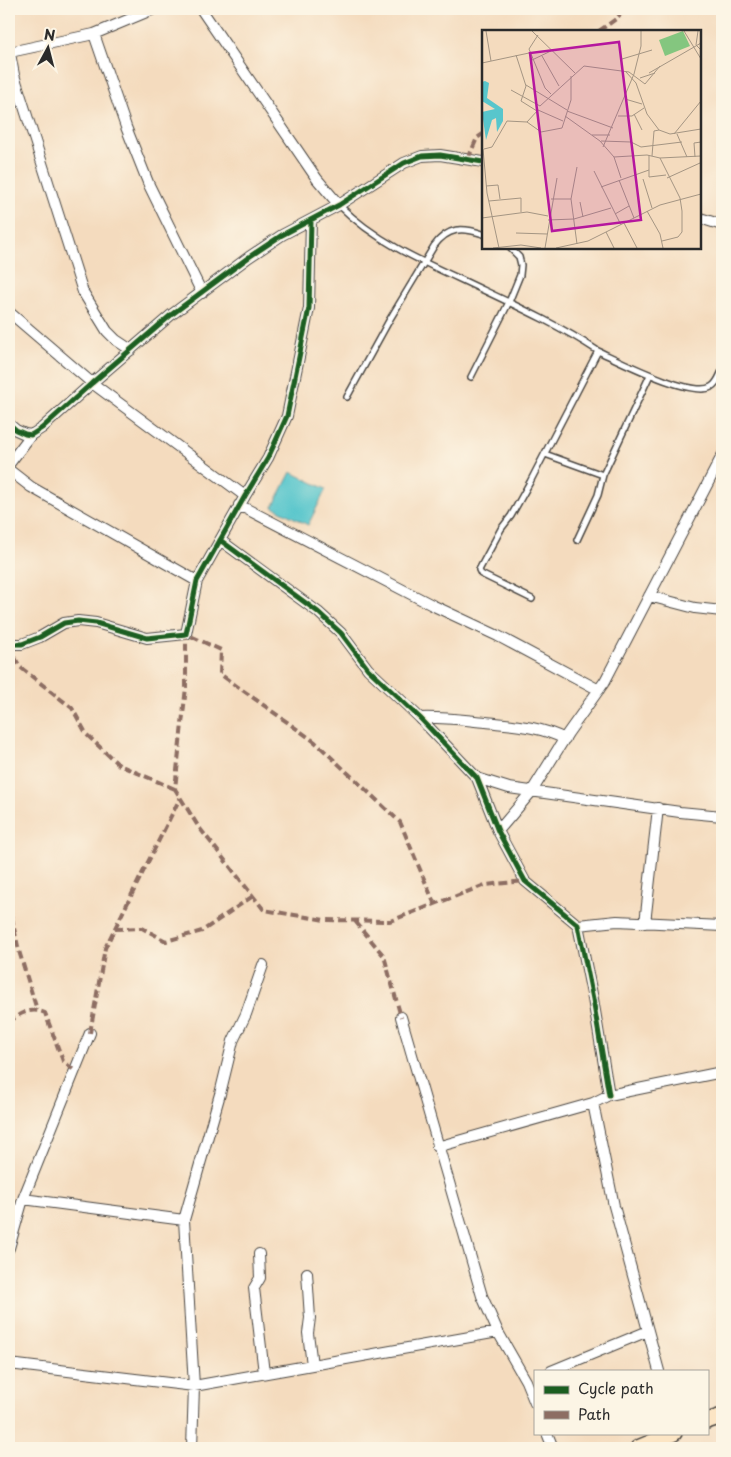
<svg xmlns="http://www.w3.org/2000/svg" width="731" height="1457" viewBox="0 0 731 1457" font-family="'Playpen Sans',sans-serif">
	<rect width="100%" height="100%" fill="#fcf5e5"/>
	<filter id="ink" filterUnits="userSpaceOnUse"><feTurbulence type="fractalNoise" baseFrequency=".02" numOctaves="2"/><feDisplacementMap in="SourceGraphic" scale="10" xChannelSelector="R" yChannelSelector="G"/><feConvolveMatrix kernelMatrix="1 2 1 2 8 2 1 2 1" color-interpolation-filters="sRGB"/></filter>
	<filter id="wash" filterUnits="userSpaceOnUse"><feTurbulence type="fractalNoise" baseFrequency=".0096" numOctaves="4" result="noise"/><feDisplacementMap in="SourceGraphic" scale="20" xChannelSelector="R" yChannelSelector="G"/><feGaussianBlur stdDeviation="1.12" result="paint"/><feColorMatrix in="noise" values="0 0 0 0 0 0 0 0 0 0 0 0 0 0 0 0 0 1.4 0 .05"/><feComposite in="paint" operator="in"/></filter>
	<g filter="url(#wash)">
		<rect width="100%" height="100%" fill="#f4dbbe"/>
		<!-- water -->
		<path fill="#58c6cc" stroke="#42787c" d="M291,472L326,489L308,525L273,507Z"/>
	</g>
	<g filter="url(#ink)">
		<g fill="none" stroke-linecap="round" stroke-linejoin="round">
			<defs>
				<path id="lane" d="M339,205C374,240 418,260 462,280C508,302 556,323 598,351L530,482L511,516L501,529L479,570L481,574L532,599
					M598,351C618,360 692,398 711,387C717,384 719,377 722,371
					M471,377L509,302L520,275L521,265L519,257L510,248
					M347,397L390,319L434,246C448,227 462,227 483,234
					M545,454L603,475
					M577,540L598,495L603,475L650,375"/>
				<path id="street" d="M201,9L317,179L339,205
					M94,34L126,127L149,185L202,293
					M9,48L14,75L83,292L107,331L116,340L131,350
					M10,52L94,34L154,9
					M700,218L722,225
					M9,312L92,383L245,496
					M9,424L16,430L25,434L31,435L42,428L92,383L171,315L249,257L282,235L339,205L404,163L422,156L440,155L483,162
					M9,464L31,435
					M9,470L31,487L197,581
					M239,505L434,606L498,636L599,690
					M220,540L318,612L341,633L368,669L420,718L477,778L498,831L525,881L578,925L593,999L609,1095
					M649,596L695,608L722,611
					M9,644H22L40,637L64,623L78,621L96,623L147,638L186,634L197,581L245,496L268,458L287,416L309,308L311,220
					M420,718C442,717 464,720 486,722C513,725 540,726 565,739
					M477,778L509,788L680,812L722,816
					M498,831L532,791L568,733L605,681L722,456
					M645,923L658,808
					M578,925L617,921L722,926
					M401,1017L482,1296L498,1332L526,1381L535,1403
					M593,1103L614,1206L659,1371
					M437,1147L593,1103L609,1095L722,1072
					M23,1199L184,1220
					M9,1248L23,1199L90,1033
					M259,1254L260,1278L254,1288L264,1373
					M307,1273L310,1318L308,1333L312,1365
					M9,1364L194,1386L498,1332
					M551,1371L648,1331
					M547,1433L553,1448
					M192,1448L194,1386L184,1220L220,1094L233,1041L246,1014L263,965"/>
				<path id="secondary" d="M707,1421L722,1416
					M638,1448L674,1433"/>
			</defs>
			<!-- lane casing -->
			<use href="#lane" stroke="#494541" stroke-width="8"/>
			<!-- street casing -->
			<use href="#street" stroke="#494541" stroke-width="12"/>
			<!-- secondary casing -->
			<use href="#secondary" stroke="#494541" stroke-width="18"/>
			<!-- lane -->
			<use href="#lane" stroke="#fff" stroke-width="5"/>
			<!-- street -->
			<use href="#street" stroke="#fff" stroke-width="10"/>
			<!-- secondary -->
			<use href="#secondary" stroke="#fce5c4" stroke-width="15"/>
			<!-- quiet -->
			<path stroke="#8d6e63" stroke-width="4" stroke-dasharray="8 4" stroke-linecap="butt" d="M599,31L616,19L625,9
				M468,159L477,138L483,134
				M9,647L20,667L72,708L87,735L119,765L175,789
				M9,905L19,951L37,1010
				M435,905L400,822L315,742L220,674L221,650L186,634V687L175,789L198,826L264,910L325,920L390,921L485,885L525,881
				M355,921L384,956L401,1017
				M115,929L142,928L166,941L202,931L253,896
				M9,1023C18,1013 32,1007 45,1013L63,1061L75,1071
				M90,1033L105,948L180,798"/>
			<defs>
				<path id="cycleway" d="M9,424L16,430L25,434L31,435L42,428L92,383L171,315L249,257L282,235L339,205L404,163L422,156L440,155L483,162
					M220,540L318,612L341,633L368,669L420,718L477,778L498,831L525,881L578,925L593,999L609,1095
					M9,644H22L40,637L64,623L78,621L96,623L147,638L186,634L197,581L245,496L268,458L287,416L309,308L311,220"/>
			</defs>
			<!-- cycleway casing -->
			<use href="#cycleway" stroke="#fcf5e5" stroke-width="8"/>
			<!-- cycleway -->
			<use href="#cycleway" stroke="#1b5e20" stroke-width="5"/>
		</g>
	</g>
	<!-- overview -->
	<g transform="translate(482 30)">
		<rect width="219" height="219" fill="#f4dbbe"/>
		<path d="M201,1L208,16L183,26L177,10Z" fill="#84c67f"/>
		<path d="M3,51L7,53L5,68L21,79V91L15,102L14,88L10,90L4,110L0,82L13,79L0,71V52Z" fill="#58c6cc"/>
		<path fill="none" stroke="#a49583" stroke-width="1" d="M4,1L9,31M50,1L93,43M202,1L219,29M216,1L214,15L219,20M56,5L47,19L63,58L69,64M34,25L44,56L39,71L55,81M60,26L77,56M140,29L170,20M50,30L71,20M0,33L47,23M144,42L154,53L165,84L177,100L188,104L219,99M167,43L219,13M152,44L159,16V1M158,48L173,43M44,55L85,80M29,60L58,76L102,36L147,42L163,54L178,36M143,69L160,74M56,80L81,91M85,81L131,98M152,84L160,100M83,86L118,111L132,127L139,148M136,86H150L162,78M45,92L56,80M192,104L219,71M195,104L205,127M110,105H128M119,111L149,112L159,117L200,112M121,117L152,44M1,119L5,163L17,218M2,119L10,117L25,91L45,92L59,102L80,98L89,70V46M167,125V147L184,145M170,126L172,101L177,100M132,127L165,125L178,128L198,168L200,181V202L196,207L180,211M213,127L212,113L219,112M178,128L219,126M95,137L89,169L95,214M112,141L139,195M185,148L218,133M161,149L170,178M137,150L152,188M4,156L16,155L18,169M119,157L167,140M69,169H89M7,171L39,168V182M98,172L101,187M165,181L178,204L181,218M133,184L147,176M0,188L45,182L66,186M66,190L92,189L129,178M142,193L155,218M124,202L132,218M34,203L65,204M11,218L39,215L59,218M63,218L75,148M74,218L106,211L178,175L219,164"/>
		<path fill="#b5179e" fill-opacity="0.15" stroke="#b5179e" stroke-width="2.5" d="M137,12L159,190L70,201L48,23Z"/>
		<rect width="219" height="219" fill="none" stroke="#2b2b2b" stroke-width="2.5"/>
	</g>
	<!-- margin -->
	<rect width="731" height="1457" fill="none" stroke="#fcf5e5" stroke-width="30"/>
	<!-- legend -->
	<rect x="534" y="1370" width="175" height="65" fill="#fcf5e5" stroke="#a8a49b"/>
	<rect x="544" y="1386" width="25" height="8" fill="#1b5e20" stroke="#a8a49b"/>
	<text x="578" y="1394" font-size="15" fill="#2b2b2b">Cycle path</text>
	<rect x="544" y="1411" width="25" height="8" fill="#8d6e63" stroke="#a8a49b"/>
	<text x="578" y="1420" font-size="15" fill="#2b2b2b">Path</text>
	<!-- north arrow -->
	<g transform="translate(48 48) rotate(7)" stroke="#fcf5e5" stroke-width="4" paint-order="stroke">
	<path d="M0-4L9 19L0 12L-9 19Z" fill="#2b2b2b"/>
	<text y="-8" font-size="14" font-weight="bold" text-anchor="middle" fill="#2b2b2b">N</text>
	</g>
</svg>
